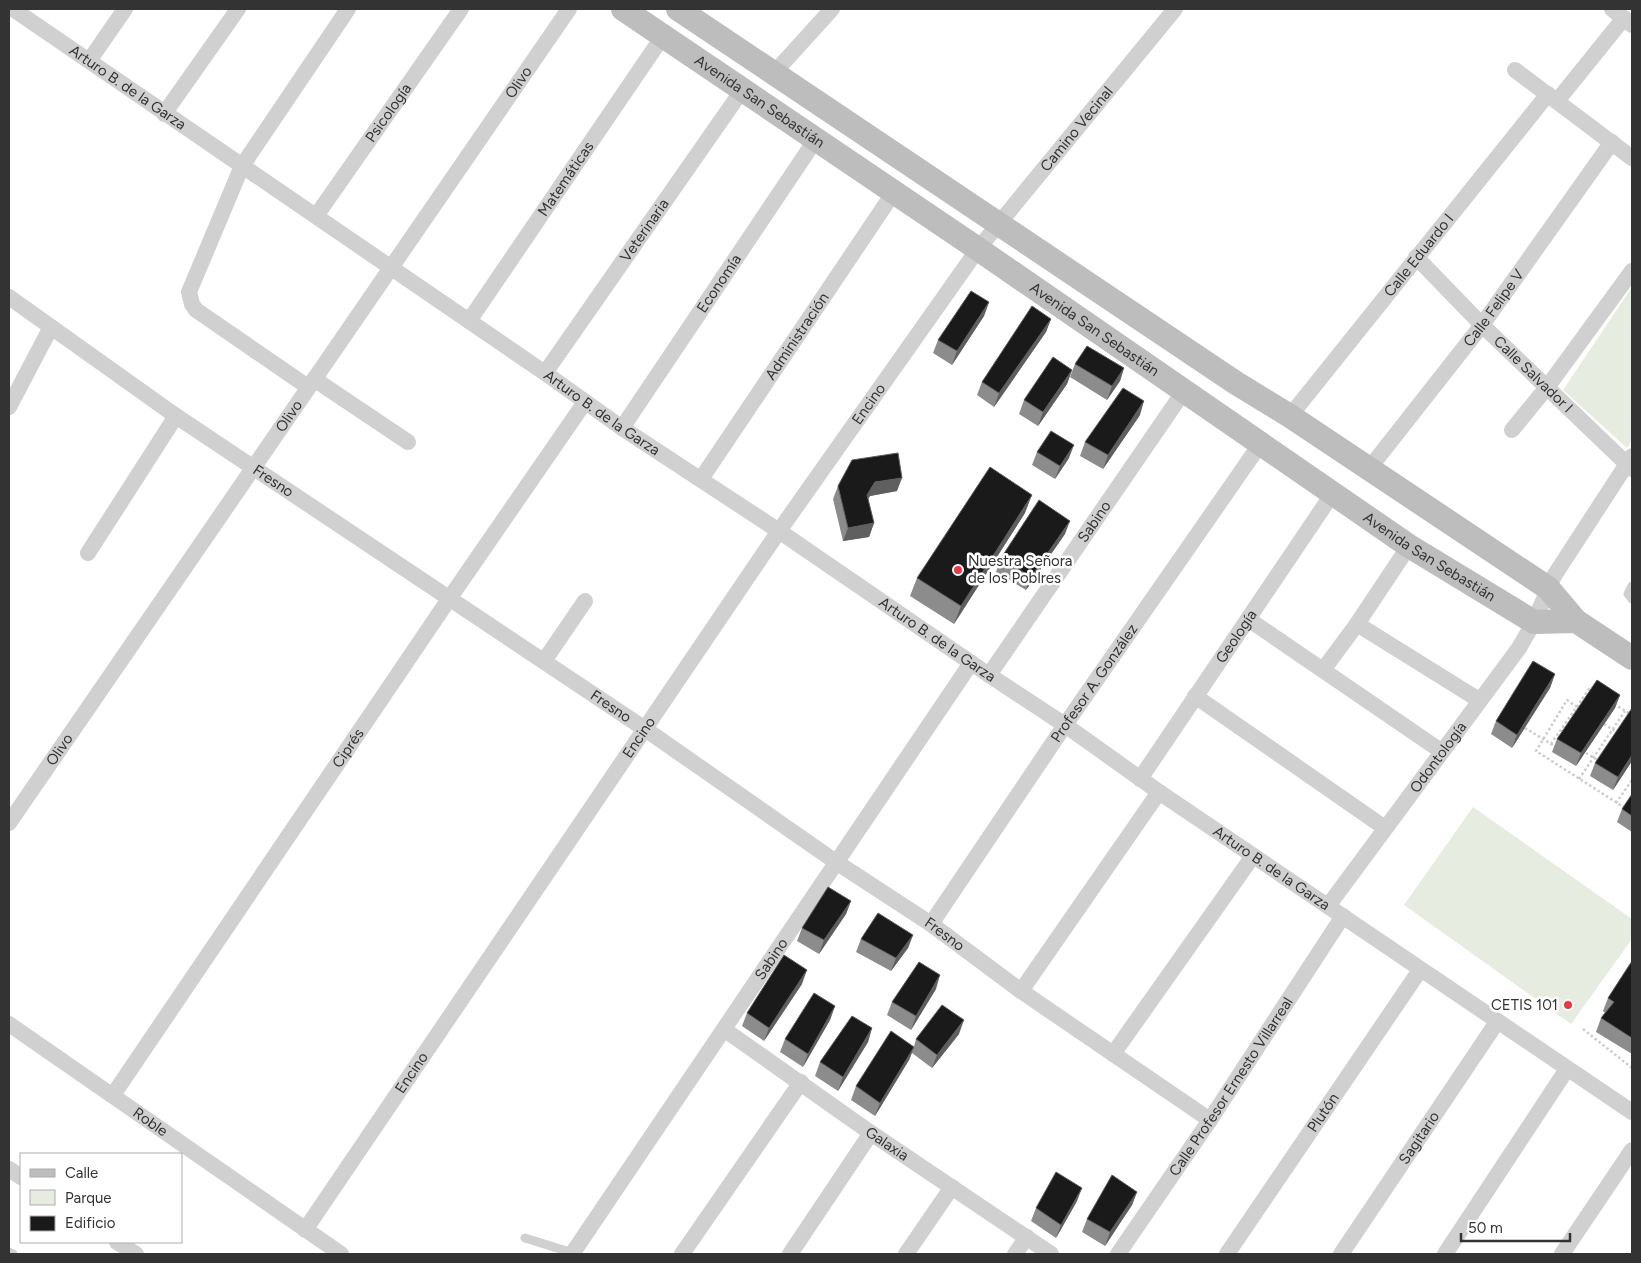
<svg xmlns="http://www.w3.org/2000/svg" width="1641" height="1263" viewBox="0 0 1641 1263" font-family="Figtree,sans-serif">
	<rect width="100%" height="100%" fill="#fff"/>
	<!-- green -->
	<path fill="#e6ecdf" d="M1632,287V440L1627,448L1563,390Z
		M1473,807L1632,919V939L1571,1024L1404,905Z"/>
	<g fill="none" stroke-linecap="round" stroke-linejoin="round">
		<!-- path -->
		<path stroke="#cdcdcd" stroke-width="2.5" stroke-dasharray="2.5 2.5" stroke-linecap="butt" d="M1614,704L1632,715
			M1577,707L1567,700L1536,751L1625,808
			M1604,724L1618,733
			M1525,728L1556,747
			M1551,744L1589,689L1593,691
			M1586,753L1599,761
			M1579,779L1625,711
			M1616,803L1632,780
			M1583,1029L1632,1068"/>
		<!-- service -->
		<path stroke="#d0d0d0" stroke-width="9" d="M1632,586L1628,594L1632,599
			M525,1238L573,1253
			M9,1252L13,1254"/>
		<!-- minor -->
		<g stroke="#d0d0d0" stroke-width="16">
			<path id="s1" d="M13,9L545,373L622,428L779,531L989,675L1065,725L1159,792L1632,1112"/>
			<path d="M1612,9L1632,25"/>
			<path d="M89,61L125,9"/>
			<path d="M1515,70L1632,158"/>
			<path d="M774,73L832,9"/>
			<path d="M1557,101L1624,18"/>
			<path d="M164,114L238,9"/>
			<path id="s2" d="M316,216L461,9"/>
			<path id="s3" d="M1416,257L1482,325L1632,469"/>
			<path id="s4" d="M9,297L176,416L645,729L836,862L931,924L1021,991L1210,1120"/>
			<path id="s5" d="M469,321L663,36"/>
			<path id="s6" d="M545,373L743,89"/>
			<path d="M314,379L408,442"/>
			<path d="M308,387L196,310L192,304L189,292L242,166L348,9"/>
			<path d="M9,407L51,327"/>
			<path id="s7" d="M1290,416L1548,94"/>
			<path id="s8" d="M622,428L816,139"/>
			<path d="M1512,430L1548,386L1632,271"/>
			<path id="s9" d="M1368,470L1482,325L1612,142"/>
			<path id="s10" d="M701,479L894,192"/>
			<path d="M88,553L176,416"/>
			<path d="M1248,619L1441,751"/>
			<path d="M1357,624L1479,700"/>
			<path d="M544,661L585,601"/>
			<path d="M1323,670L1357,624L1409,546"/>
			<path id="s11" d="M989,675L1184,391"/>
			<path d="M1195,696L1385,828"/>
			<path id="s12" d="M1140,779L1333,493"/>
			<path id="s13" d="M9,823L569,9"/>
			<path id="s14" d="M1328,906L1519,648L1534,622L1554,576L1632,456"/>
			<path id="s15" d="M931,924L1065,725L1261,443"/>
			<path d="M1021,991L1159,792"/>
			<path id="s16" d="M9,1024L341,1254"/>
			<path id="s17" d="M725,1030L871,1133L1051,1254"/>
			<path d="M1113,1054L1253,856"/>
			<path id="s18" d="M113,1095L449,599L585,402"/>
			<path d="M9,1169L21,1177"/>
			<path id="s19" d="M305,1230L779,531L978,249L1175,9"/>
			<path d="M117,1242L136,1254"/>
			<path id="s20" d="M572,1254L971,663"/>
			<path d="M682,1254L801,1082"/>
			<path d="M790,1254L871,1133"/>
			<path d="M906,1254L952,1187"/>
			<path d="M1015,1254L1027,1237"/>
			<path id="s21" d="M1118,1254L1210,1120L1343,916"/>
			<path id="s22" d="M1227,1254L1420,970"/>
			<path id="s23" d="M1341,1254L1497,1022"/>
			<path d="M1445,1254L1567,1069"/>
			<path d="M1562,1254L1632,1150"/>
		</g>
		<!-- secondary -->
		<g stroke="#bdbdbd" stroke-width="24">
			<path id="s24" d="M623,9L978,249L1409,546L1534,622L1576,621"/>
			<path d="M678,9L1236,383L1290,416L1548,588L1576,621L1632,658"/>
		</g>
	</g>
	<!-- wall -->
	<path fill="#8c8c8c" d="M989,302L984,316L952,365L933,353L938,340Z
		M1051,319L1046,332L994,407L977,395L982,382Z
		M1075,364L1124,368L1120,381L1107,400L1070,377Z
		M1072,370L1067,384L1038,426L1019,414L1024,400Z
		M1140,415L1103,469L1080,456L1085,442Z
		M1037,452L1069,458L1055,479L1032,465Z
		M838,486L897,491L870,496L868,499L874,523L869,537L843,541L833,499Z
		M1025,513L954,624L910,596L917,578Z
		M1065,534L1026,590L996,572L1001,558Z
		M1555,674L1550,688L1512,748L1491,734L1496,721Z
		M1620,695L1615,708L1576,766L1552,752L1557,739Z
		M1632,761L1613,790L1590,776L1595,763Z
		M1632,794V832L1617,822L1622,809Z
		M851,901L846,914L819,954L797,941L802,928Z
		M913,935L908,948L891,971L856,952L861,939Z
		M1632,961V1054L1596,1032L1601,1018L1605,1013L1603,1011L1608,998Z
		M802,984L764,1041L742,1026L747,1013Z
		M936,989L911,1030L887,1015L892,1002Z
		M835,1006L830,1020L803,1067L780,1052L785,1039Z
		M872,1028L868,1042L838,1091L815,1076L820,1062Z
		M959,1034L932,1068L912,1053L909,1060L875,1116L851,1100L856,1086L914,1047L916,1039Z
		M1137,1192L1132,1205L1105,1246L1082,1232L1087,1219Z
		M1077,1201L1056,1238L1031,1221L1036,1208Z"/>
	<!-- shaded-wall -->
	<path fill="#5f5f5f" d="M989,302L984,316L952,365L957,351Z
		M1051,319L1046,332L994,407L999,393Z
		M1124,368L1120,381L1107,400L1112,386Z
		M1072,370L1067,384L1038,426L1043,412Z
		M1144,401L1140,415L1103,469L1108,455Z
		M1074,445L1069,458L1055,479L1060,466Z
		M902,478L897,491L870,496L862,508L867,495L875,482Z
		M1032,495L1025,513L954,624L961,606Z
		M1070,521L1065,534L1026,590L1031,577Z
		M874,523L869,537L843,541L848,528Z
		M1555,674L1550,688L1512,748L1517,735Z
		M1620,695L1615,708L1576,766L1581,753Z
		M1632,755V761L1613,790L1618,777Z
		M851,901L846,914L819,954L824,940Z
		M913,935L908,948L891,971L896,958Z
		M807,970L802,984L764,1041L769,1028Z
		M940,975L936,989L911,1030L916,1016Z
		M835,1006L830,1020L803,1067L808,1054Z
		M964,1020L959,1034L932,1068L937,1055Z
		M872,1028L868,1042L838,1091L843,1077Z
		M914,1047L909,1060L875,1116L880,1103Z
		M1082,1188L1077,1201L1056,1238L1061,1225Z
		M1137,1192L1132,1205L1105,1246L1110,1232Z"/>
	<!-- building -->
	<path fill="#1a1a1a" stroke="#5f5f5f" d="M971,291L989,302L957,351L938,340Z
		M1032,306L1051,319L999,393L982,382Z
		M1087,346L1124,368L1112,386L1075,364Z
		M1053,357L1072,370L1043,412L1024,400Z
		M1123,388L1144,401L1108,455L1085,442Z
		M1051,431L1074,445L1060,466L1037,452Z
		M898,453L902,478L875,482L867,495L874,523L848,528L838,486L852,460Z
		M990,467L1032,495L961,606L917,578Z
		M1039,500L1070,521L1031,577L1001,558Z
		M1533,661L1555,674L1517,735L1496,721Z
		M1597,680L1620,695L1581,753L1557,739Z
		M1632,708V755L1618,777L1595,763Z
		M1632,794V816L1622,809Z
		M828,887L851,901L824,940L802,928Z
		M878,913L913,935L896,958L861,939Z
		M784,955L807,970L769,1028L747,1013Z
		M1632,961V1038L1601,1018L1614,1002L1608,998Z
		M919,962L940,975L916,1016L892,1002Z
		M814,993L835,1006L808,1054L785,1039Z
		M942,1005L964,1020L937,1055L916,1039Z
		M852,1016L872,1028L843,1077L820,1062Z
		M891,1031L914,1047L880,1103L856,1086Z
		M1056,1172L1082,1188L1061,1225L1036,1208Z
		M1112,1175L1137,1192L1110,1232L1087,1219Z"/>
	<!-- markers -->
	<g fill="#e63946" stroke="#fff" stroke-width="2">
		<circle cx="958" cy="570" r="5"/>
		<circle cx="1568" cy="1005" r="5"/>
	</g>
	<g text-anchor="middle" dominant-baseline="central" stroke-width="5" stroke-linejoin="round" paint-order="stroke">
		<!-- street labels -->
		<g font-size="15" fill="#333" stroke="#fff">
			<text stroke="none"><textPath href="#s13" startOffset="899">Olivo</textPath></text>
			<text stroke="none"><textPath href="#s1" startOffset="139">Arturo B. de la Garza</textPath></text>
			<text stroke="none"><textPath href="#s24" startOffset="165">Avenida San Sebastián</textPath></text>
			<text stroke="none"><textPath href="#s2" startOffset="126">Psicología</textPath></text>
			<text stroke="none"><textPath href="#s19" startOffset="1345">Camino Vecinal</textPath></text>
			<text stroke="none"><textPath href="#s5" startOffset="172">Matemáticas</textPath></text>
			<text stroke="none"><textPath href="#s6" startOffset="174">Veterinaria</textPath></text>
			<text stroke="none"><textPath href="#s7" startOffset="206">Calle Eduardo I</textPath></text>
			<text stroke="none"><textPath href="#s8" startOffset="174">Economía</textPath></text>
			<text stroke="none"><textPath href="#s9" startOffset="205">Calle Felipe V</textPath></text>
			<text stroke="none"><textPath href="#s24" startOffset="570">Avenida San Sebastián</textPath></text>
			<text stroke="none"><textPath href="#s10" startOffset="172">Administración</textPath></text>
			<text stroke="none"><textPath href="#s3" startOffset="166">Calle Salvador I</textPath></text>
			<text stroke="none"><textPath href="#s19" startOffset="1000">Encino</textPath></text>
			<text stroke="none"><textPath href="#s1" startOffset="714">Arturo B. de la Garza</textPath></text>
			<text stroke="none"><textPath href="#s13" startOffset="494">Olivo</textPath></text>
			<text stroke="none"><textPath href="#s4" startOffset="322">Fresno</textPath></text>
			<text stroke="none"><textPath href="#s11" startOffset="186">Sabino</textPath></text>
			<text stroke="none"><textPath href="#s24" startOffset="975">Avenida San Sebastián</textPath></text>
			<text stroke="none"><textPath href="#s12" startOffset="172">Geología</textPath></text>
			<text stroke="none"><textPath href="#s1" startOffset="1119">Arturo B. de la Garza</textPath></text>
			<text stroke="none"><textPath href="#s15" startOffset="291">Profesor A. González</textPath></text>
			<text stroke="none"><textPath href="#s4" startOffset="728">Fresno</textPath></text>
			<text stroke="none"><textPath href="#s19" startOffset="595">Encino</textPath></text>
			<text stroke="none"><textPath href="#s18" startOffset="419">Ciprés</textPath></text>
			<text stroke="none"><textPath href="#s13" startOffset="89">Olivo</textPath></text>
			<text stroke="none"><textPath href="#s14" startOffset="185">Odontología</textPath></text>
			<text stroke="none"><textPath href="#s1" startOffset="1524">Arturo B. de la Garza</textPath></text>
			<text stroke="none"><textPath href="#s4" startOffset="1132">Fresno</textPath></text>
			<text stroke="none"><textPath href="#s20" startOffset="356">Sabino</textPath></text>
			<text stroke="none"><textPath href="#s19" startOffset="190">Encino</textPath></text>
			<text stroke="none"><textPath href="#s21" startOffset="202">Calle Profesor Ernesto Villarreal</textPath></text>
			<text stroke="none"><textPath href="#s22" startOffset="171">Plutón</textPath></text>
			<text stroke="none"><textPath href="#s16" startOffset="172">Roble</textPath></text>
			<text stroke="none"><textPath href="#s23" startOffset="140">Sagitario</textPath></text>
			<text stroke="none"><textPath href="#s17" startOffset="198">Galaxia</textPath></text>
		</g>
		<!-- poi labels -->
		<g font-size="15" fill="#333" stroke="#fff" text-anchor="start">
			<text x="968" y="561">Nuestra Señora<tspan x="968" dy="17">de los Poblres</tspan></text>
			<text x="1558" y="1005" text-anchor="end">CETIS 101</text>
		</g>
	</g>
	<!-- border -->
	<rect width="1641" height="1263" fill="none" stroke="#333333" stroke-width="20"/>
	<!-- legend -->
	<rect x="20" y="1153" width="162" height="90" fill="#ffffff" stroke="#adadad"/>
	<rect x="30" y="1169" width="25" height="8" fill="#bdbdbd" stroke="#adadad"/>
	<text x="65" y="1178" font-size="15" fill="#333333">Calle</text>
	<rect x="30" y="1190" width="25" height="15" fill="#e6ecdf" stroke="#adadad"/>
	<text x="65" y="1203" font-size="15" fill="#333333">Parque</text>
	<rect x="30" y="1216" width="25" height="15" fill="#1a1a1a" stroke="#adadad"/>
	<text x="65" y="1228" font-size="15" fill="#333333">Edificio</text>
	<!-- scale -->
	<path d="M1461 1233v8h109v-8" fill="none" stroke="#333333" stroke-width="2.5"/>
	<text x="1468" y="1233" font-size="15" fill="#333333" stroke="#ffffff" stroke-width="4" paint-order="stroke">50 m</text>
</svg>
